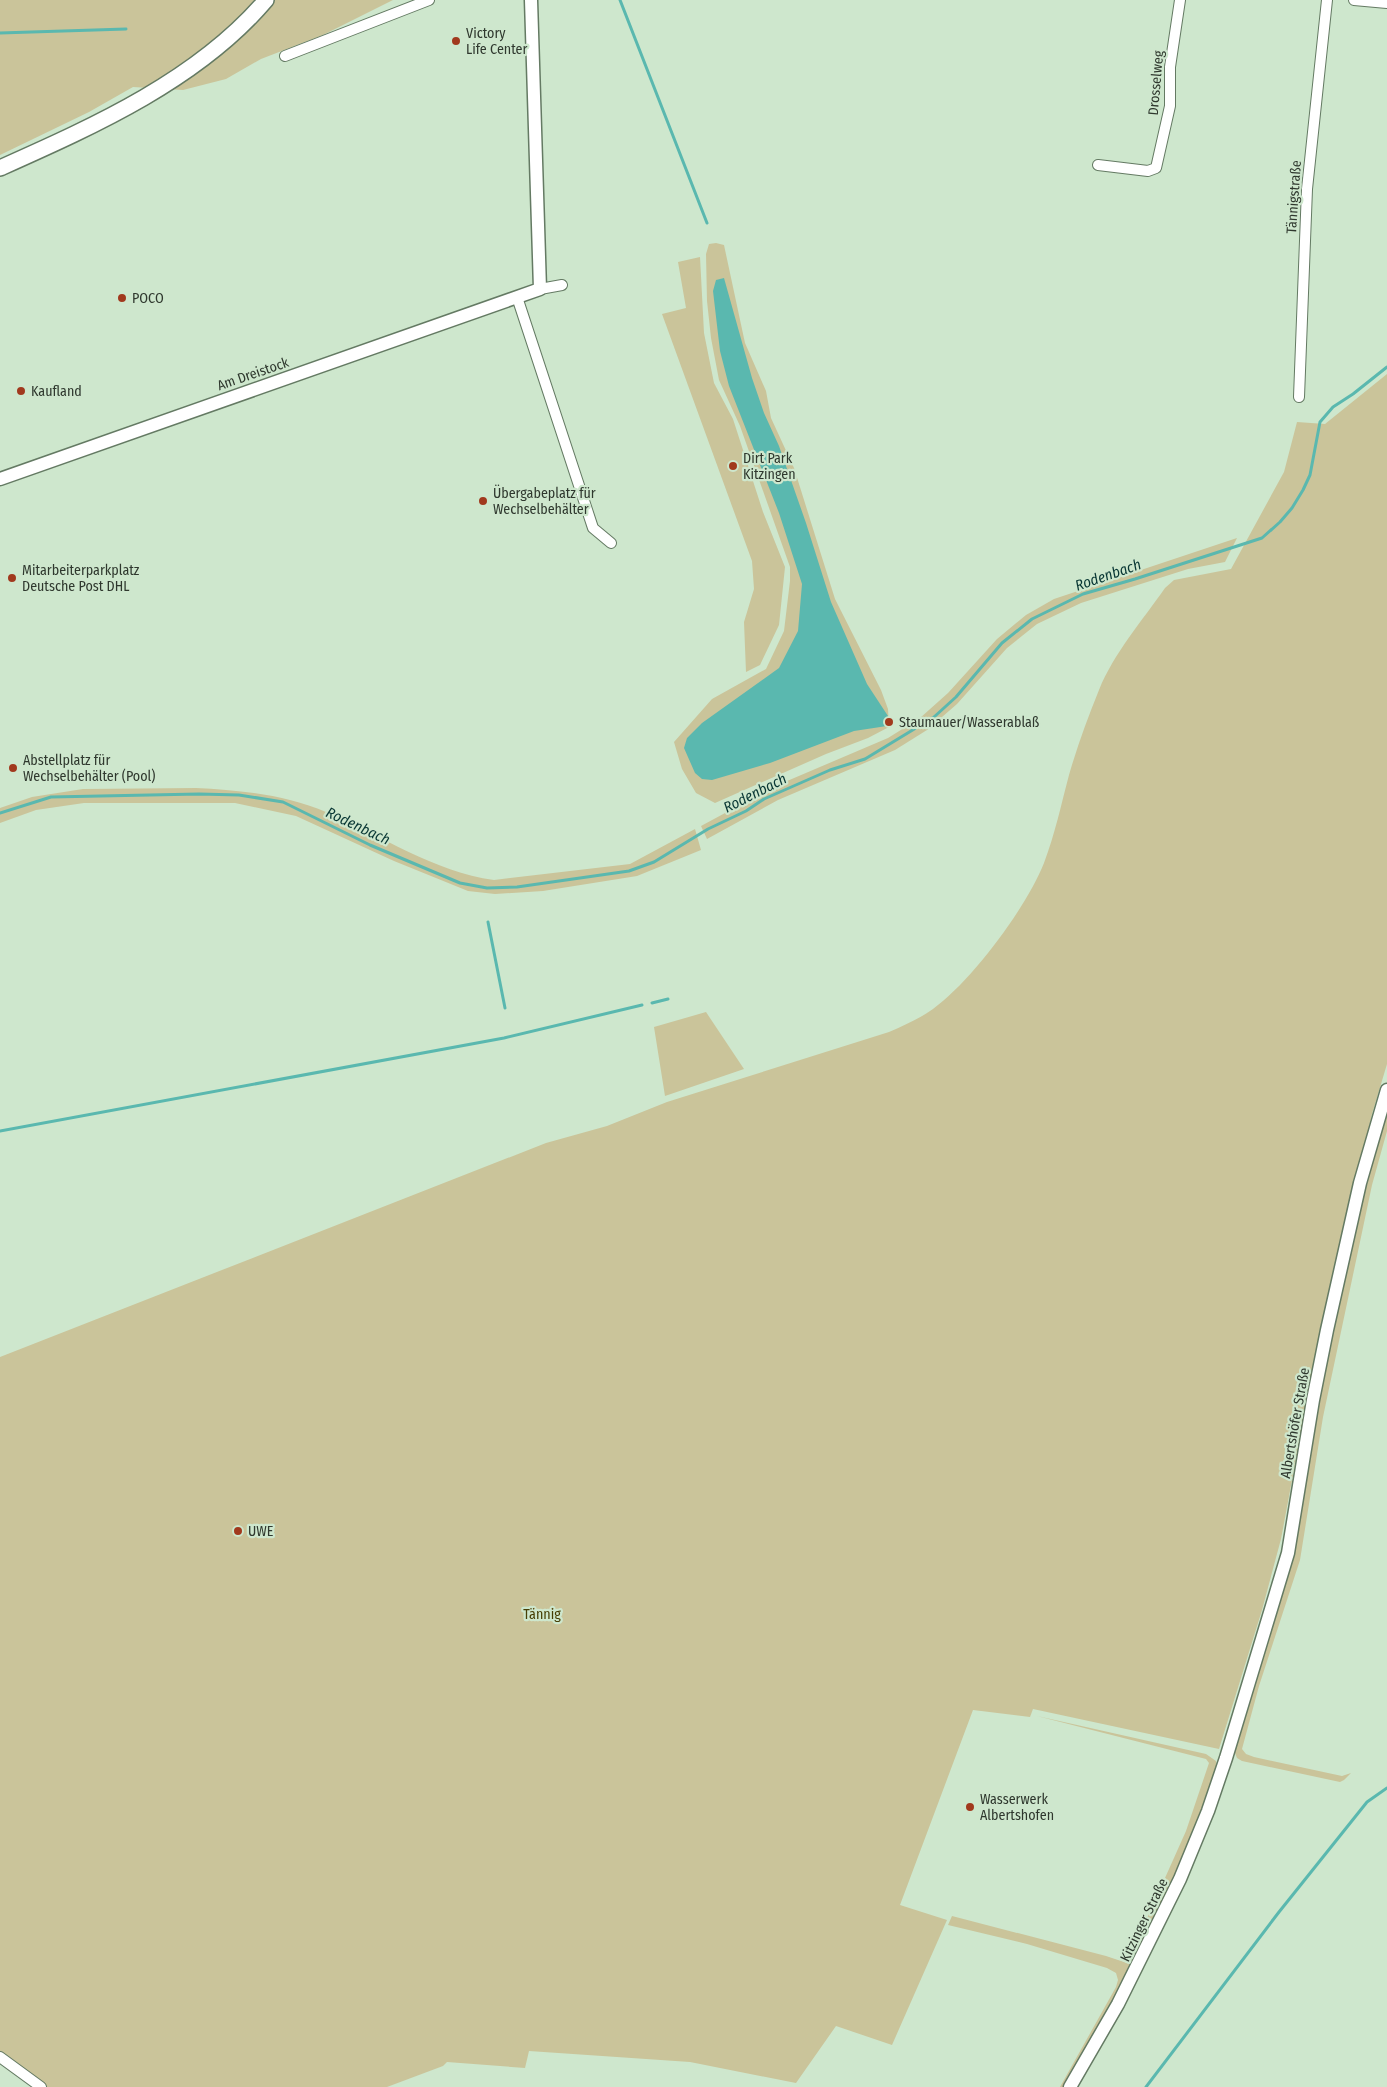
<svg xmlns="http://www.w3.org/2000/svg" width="1387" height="2087" viewBox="0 0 1387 2087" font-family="'Fira Sans Condensed',sans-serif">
	<rect width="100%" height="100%" fill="#cee7cd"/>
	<!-- green -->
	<path fill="#cac49a" d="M0,0H393L323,35L261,59L226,79L183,90L133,87L89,112L0,155Z
		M716,243L724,245L745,343L766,391L771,418L794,468L835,599L881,690L888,709L889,727L868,738L826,754L715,803L696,793L682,769L674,742L712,699L766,669L784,631L790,581V567L740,426L719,380L711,338L707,301L706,254L709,244Z
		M700,257L704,333L714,383L733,419L763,512L785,567L779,625L760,665L746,672L744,622L754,589L752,561L662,314L686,308L678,262Z
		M1387,374V1064L1372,1114L1307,1400L1281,1539L1262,1610L1219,1749L1033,1709L1030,1717L973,1710L900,1905L947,1920L892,2045L836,2026L796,2083L690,2062L529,2051L525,2068L447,2062L443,2066L387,2087H46L0,2055V1357L546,1143L607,1126L667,1102L889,1032C905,1025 919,1019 933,1009C972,981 1026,908 1044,863C1055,834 1061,805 1069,775C1077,747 1088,717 1099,690C1114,653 1142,621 1165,588L1174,580L1231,569L1284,472L1297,422L1325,424Z
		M1237,538L1225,562L1188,569L1081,603L1037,624L1007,648L957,704L927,730L895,750L778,800L707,839L701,826L773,787L888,738L920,718L948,693L997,639L1026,615L1054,599Z
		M196,788C240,790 286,795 326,812C381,835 434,872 494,880L630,864L695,829L701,850L637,876L543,891L495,894L468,891L394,861L296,816L235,803H84L36,810L0,823V808L32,797L83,789Z
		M706,1012L744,1069L665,1096L654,1027Z
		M1387,1104V1131L1372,1185L1323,1417L1300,1560L1259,1686L1242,1749L1246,1754L1254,1757L1342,1776L1351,1773L1344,1780L1340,1782L1242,1761L1237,1758L1233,1748L1310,1446L1352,1235Z
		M1037,1716L1206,1754L1216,1761L1217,1767L1192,1838L1140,1953L1064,2087H1060L1116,1987L1118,1980L1116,1973L1107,1968L1027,1944L948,1925L952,1916L1106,1956L1127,1963L1186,1831L1209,1763L1206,1759Z"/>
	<!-- water -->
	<path fill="#5ab8af" d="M724,278L752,378L764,413L779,446L806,523L831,602L867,684L888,716L887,726L854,731L770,763L712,780L702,779L695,773L684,748L687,738L702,723L779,668L798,631L802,584L779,513L729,386L720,351L713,291L716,280Z"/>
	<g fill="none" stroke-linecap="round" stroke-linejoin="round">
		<!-- stream -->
		<path stroke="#5ab8af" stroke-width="3" d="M620,0L707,223
			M0,33L126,29
			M0,813L51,797L199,794L239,795L283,802L370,845L460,883L487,888L517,887L629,871L654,862L708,829L746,811L764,799L830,770L865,759L934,717L956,697L1002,643L1032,619L1083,594L1135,579L1262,538L1280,522L1292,508L1303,490L1310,475L1320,422L1333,407L1353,394L1387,367
			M488,922L505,1008
			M652,1003L668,999
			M0,1131L504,1038L642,1005
			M1146,2087L1279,1912L1367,1802L1387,1788"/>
		<defs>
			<path id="minor" d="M1354,0L1387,3
				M285,56L429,0
				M1098,165L1148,171L1156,168L1170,106V67L1180,0
				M540,289L562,285
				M517,297L593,528L611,543
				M1299,397L1307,189L1327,0
				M0,2057L41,2087"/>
			<path id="tertiary" d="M0,479L540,289L531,0
				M1070,2087L1118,2004L1180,1879L1208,1811L1226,1758L1288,1553L1313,1400L1327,1330L1360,1183L1387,1090"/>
			<path id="secondary" d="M0,168C94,126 198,80 266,0"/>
		</defs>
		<!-- minor casing -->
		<use href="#minor" stroke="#647a63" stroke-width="12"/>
		<!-- tertiary casing -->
		<use href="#tertiary" stroke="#647a63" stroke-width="15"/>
		<!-- secondary casing -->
		<use href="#secondary" stroke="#647a63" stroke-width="18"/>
		<!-- minor -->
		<use href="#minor" stroke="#fff" stroke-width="10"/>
		<!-- tertiary -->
		<use href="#tertiary" stroke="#fff" stroke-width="12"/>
		<!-- secondary -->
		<use href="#secondary" stroke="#fff" stroke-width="15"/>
	</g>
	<!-- markers -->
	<g fill="#a1391d" stroke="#cee7cd" stroke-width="2">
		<circle cx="456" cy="41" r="5"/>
		<circle cx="122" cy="298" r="5"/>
		<circle cx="21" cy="391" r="5"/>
		<circle cx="733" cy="466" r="5"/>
		<circle cx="483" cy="501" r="5"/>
		<circle cx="12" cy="578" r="5"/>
		<circle cx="889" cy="722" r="5"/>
		<circle cx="13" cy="768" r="5"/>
		<circle cx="238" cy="1531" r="5"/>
		<circle cx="970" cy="1807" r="5"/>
	</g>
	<g text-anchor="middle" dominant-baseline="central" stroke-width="4.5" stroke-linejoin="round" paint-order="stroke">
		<!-- poi labels -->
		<g font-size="14" fill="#2f382e" stroke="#cee7cd" text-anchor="start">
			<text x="466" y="33">Victory<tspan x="466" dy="16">Life Center</tspan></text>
			<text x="132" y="298">POCO</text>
			<text x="31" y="391">Kaufland</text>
			<text x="743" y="458">Dirt Park<tspan x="743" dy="16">Kitzingen</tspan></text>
			<text x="493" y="493">Übergabeplatz für<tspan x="493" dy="16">Wechselbehälter</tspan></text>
			<text x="22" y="570">Mitarbeiterparkplatz<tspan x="22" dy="16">Deutsche Post DHL</tspan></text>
			<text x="899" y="722">Staumauer/Wasserablaß</text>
			<text x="23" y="760">Abstellplatz für<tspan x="23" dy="16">Wechselbehälter (Pool)</tspan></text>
			<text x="248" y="1531">UWE</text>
			<text x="980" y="1799">Wasserwerk<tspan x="980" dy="16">Albertshofen</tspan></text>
		</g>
		<!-- street labels -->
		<g font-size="14" fill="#2f382e" stroke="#cee7cd">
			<text transform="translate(1156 83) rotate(-85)">Drosselweg</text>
			<text transform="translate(1294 197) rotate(-86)">Tännigstraße</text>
			<text transform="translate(253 374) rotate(-19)">Am Dreistock</text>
			<text transform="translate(1295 1423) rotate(-80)">Albertshöfer Straße</text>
			<text transform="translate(1144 1920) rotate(-64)">Kitzinger Straße</text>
		</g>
		<!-- park labels -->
		<g font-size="14" fill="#463e04" stroke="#cee7cd">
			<text x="542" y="1614">Tännig</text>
		</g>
		<!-- water labels -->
		<g font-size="15" font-style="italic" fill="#093734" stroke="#cee7cd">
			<text transform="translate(1108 575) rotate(-19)">Rodenbach</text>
			<text transform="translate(755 793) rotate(-27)">Rodenbach</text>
			<text transform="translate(358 826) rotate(25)">Rodenbach</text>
		</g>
	</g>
</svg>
